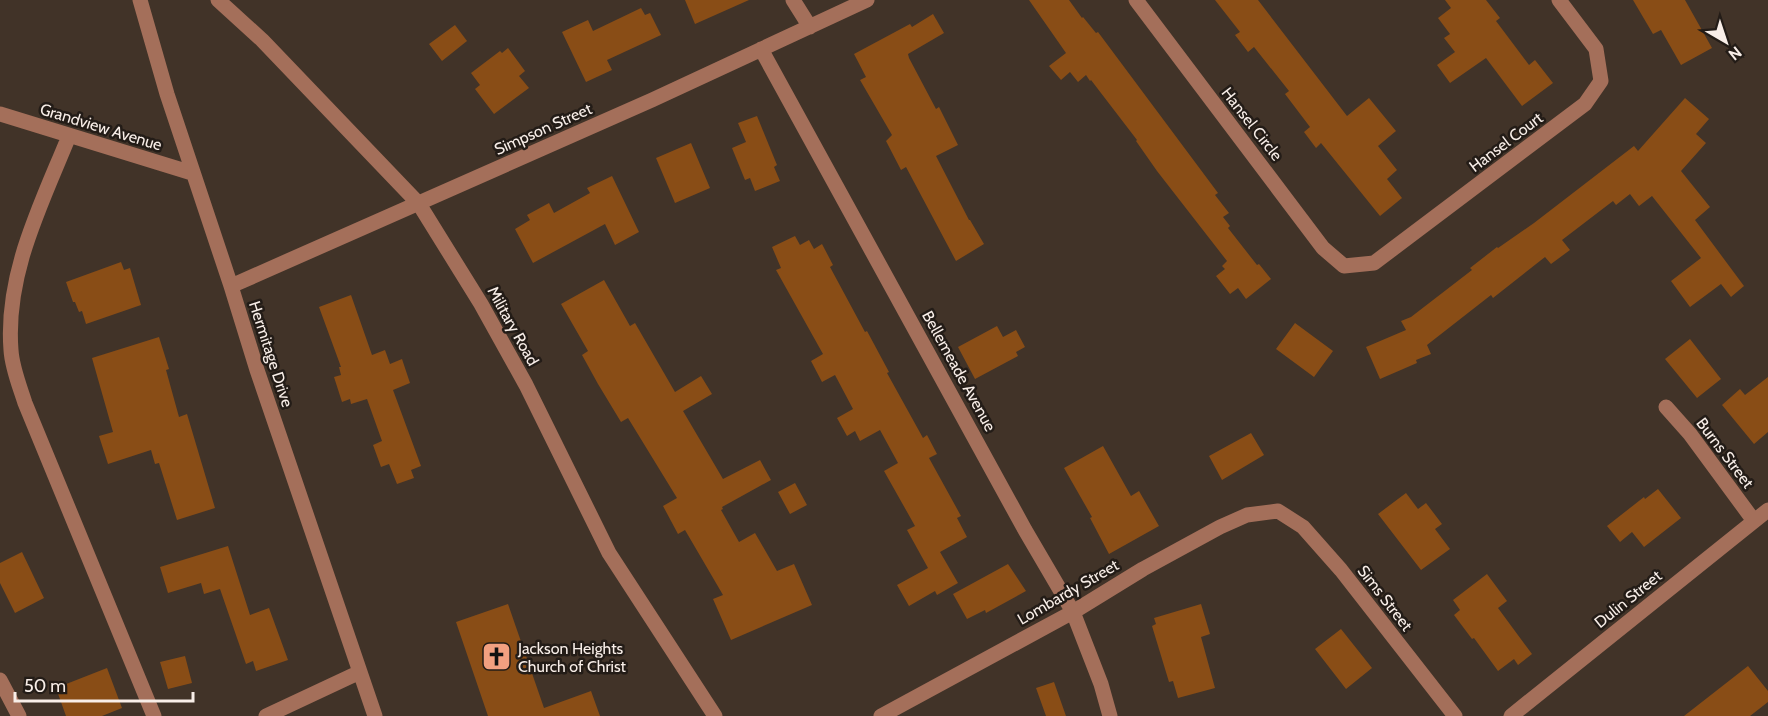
<svg xmlns="http://www.w3.org/2000/svg" width="1768" height="716" viewBox="0 0 1768 716" font-family="Cabin,sans-serif">
	<rect width="100%" height="100%" fill="#413328"/>
	<!-- building -->
	<path fill="#894d16" d="M685,0H749L695,24Z
		M1029,0H1069L1082,18L1083,17L1096,33L1098,32L1218,193L1215,195L1229,213L1223,217L1230,226L1228,228L1257,265L1259,264L1271,279L1246,299L1238,288L1230,294L1216,276L1225,269L1222,266L1227,261L1157,171L1136,141L1137,140L1091,80L1090,81L1086,75L1078,82L1070,72L1061,80L1049,66L1066,53Z
		M1215,0H1258L1347,116L1369,98L1396,131L1378,146L1397,170L1387,179L1402,198L1380,216L1321,143L1316,148L1304,132L1310,127L1285,94L1289,91L1254,47L1248,52L1235,35L1240,32Z
		M1445,0H1486L1500,18L1496,21L1529,65L1535,60L1553,83L1522,106L1486,58L1450,83L1437,65L1455,52L1444,38L1450,34L1438,18L1451,8Z
		M1633,0H1685L1712,48L1681,65L1661,30L1653,34Z
		M641,8L645,15L650,13L661,35L607,60L612,70L586,82L562,32L588,20L593,31Z
		M933,14L944,33L908,54L909,58L936,109L939,107L958,145L936,156L969,220H970L984,244L956,261L906,167L901,170L886,141L892,135L860,80L866,77L854,54L910,24L912,27Z
		M455,25L467,41L442,61L429,44Z
		M508,48L525,71L519,76L529,88L494,114L475,89L480,85L471,73L500,51L502,53Z
		M1685,98L1709,119L1696,134L1706,143L1681,171L1710,207L1695,220L1744,286L1731,297L1721,284L1690,307L1671,281L1701,258L1652,196L1639,206L1630,194L1616,205L1613,201L1562,240L1570,250L1551,264L1545,257L1493,298L1491,295L1427,345L1431,354L1416,360L1417,363L1380,379L1366,347L1406,330L1401,321L1411,317L1472,270L1470,268L1497,247L1498,248L1534,223L1634,146L1638,151Z
		M757,116L777,165L774,167L780,181L755,191L750,178L745,180L732,148L746,142L738,123Z
		M691,143L710,188L675,203L656,158Z
		M612,176L639,232L615,245L605,224L533,263L515,229L530,220L527,215L549,203L554,213L590,193L587,188Z
		M795,236L800,245L809,240L814,249L822,244L833,265L830,267L865,332L867,331L889,372L887,373L923,438L927,435L937,454L929,458L961,516L957,518L967,537L940,552L958,583L937,595L935,591L909,606L897,585L928,568L907,530L915,526L884,471L898,463L880,430L860,441L855,431L847,436L837,418L853,409L835,375L822,382L811,361L823,354L776,270L781,268L772,247Z
		M121,262L124,270L130,268L141,305L86,324L82,311L79,312L75,302H73L66,282Z
		M604,280L630,326L635,323L675,392L701,376L712,394L683,411L723,479L760,460L771,480L722,507L723,509L721,510L739,542L755,533L777,571L794,564L812,605L731,640L713,599L723,595L685,530L678,534L663,506L677,498L628,418L621,422L598,384L582,355L588,351L561,304Z
		M351,295L372,355L385,350L390,364L402,359L410,383L393,390L421,466L411,470L414,478L397,484L389,464L381,467L373,445L382,441L367,399L351,404L350,399L342,402L334,377L341,375L339,367H341L319,307Z
		M1295,323L1333,351L1314,377L1276,349Z
		M997,326L1003,337L1016,330L1025,347L1016,352L1018,356L975,379L958,347Z
		M159,337L169,369L166,370L179,417L187,414L215,508L177,520L159,463L155,464L151,450L108,464L99,436L113,432L92,358Z
		M1690,339L1721,379L1697,398L1665,359Z
		M1768,377V432L1754,444L1722,405L1740,389L1745,395Z
		M1251,433L1264,455L1222,480L1209,456Z
		M1103,446L1131,496L1139,491L1159,526L1109,554L1090,518L1092,517L1064,468Z
		M795,483L807,505L790,514L778,492Z
		M1658,489L1681,518L1644,547L1632,532L1620,542L1607,526L1644,497L1645,499Z
		M1406,493L1418,509L1426,503L1442,524L1435,529L1450,549L1421,570L1378,514Z
		M228,546L250,615L269,608L288,660L256,671L253,661L246,664L220,589L204,594L201,583L168,593L160,567Z
		M22,552L44,598L15,613L0,583V563Z
		M1008,564L1026,591L986,613L985,610L967,619L953,594Z
		M1487,574L1507,601L1498,608L1532,654L1518,665L1514,659L1498,671L1474,638L1472,639L1454,615L1460,610L1453,600Z
		M508,604L544,708L591,691L600,716H488L456,622Z
		M1201,604L1210,634L1201,637L1215,688L1178,698L1173,681L1169,682L1152,626L1156,624L1154,618Z
		M1341,629L1372,668L1346,689L1315,649Z
		M185,656L192,683L168,689L160,662Z
		M1748,666L1768,691V702L1750,716H1684Z
		M107,668L122,708L102,716H66L56,688Z
		M1054,682L1066,716H1046L1036,688Z"/>
	<g fill="none" stroke-linecap="round" stroke-linejoin="round">
		<!-- minor -->
		<path stroke="#a46f5a" stroke-width="15" d="M140,0L167,94L231,286L257,370L375,716
			M218,0L262,40L419,204L481,304L526,385L609,553L715,716
			M793,0L810,27
			M1136,0L1323,248L1344,266L1374,263L1585,104L1601,81L1596,49L1559,0
			M761,49L1025,530L1073,612L1101,684L1110,716
			M0,114L192,173
			M69,136C41,205 5,274 11,350C12,368 20,387 25,403L154,716
			M231,286L652,100L867,0
			M1666,407L1690,434L1754,521
			M0,680L19,716
			M266,716L360,672
			M881,716L1073,612L1143,569L1220,527L1247,515L1278,511L1303,527L1341,570L1455,716
			M1511,716L1768,510"/>
	</g>
	<!-- icons -->
	<defs>
		<symbol id="church-square" viewBox="-11 -11 22 22"><rect x="-9" y="-9" width="18" height="18" rx="4" fill="#f2a080" stroke="#231c17"/><path d="M-1.2-6h2.4v3.5h3.3v2.4h-3.3V6h-2.4V-.1h-3.3v-2.4h3.3Z" fill="#111"/></symbol>
	</defs>
	<g fill-rule="evenodd">
		<use href="#church-square" x="480" y="640" width="33" height="33"/>
	</g>
	<g text-anchor="middle" dominant-baseline="central" stroke-width="5" stroke-linejoin="round" paint-order="stroke">
		<!-- street labels -->
		<g font-size="16" fill="#f8eee8" stroke="#231c17">
			<text transform="translate(1252 124) rotate(52)">Hansel Circle</text>
			<text transform="translate(101 127) rotate(17)">Grandview Avenue</text>
			<text transform="translate(543 129) rotate(-24)">Simpson Street</text>
			<text transform="translate(1506 142) rotate(-37)">Hansel Court</text>
			<text transform="translate(513 326) rotate(61)">Military Road</text>
			<text transform="translate(271 354) rotate(72)">Hermitage Drive</text>
			<text transform="translate(959 371) rotate(61)">Bellemeade Avenue</text>
			<text transform="translate(1725 453) rotate(53)">Burns Street</text>
			<text transform="translate(1068 592) rotate(-30)">Lombardy Street</text>
			<text transform="translate(1385 598) rotate(52)">Sims Street</text>
			<text transform="translate(1628 599) rotate(-39)">Dulin Street</text>
		</g>
		<!-- poi labels -->
		<g font-size="16" fill="#f8eee8" stroke="#231c17" text-anchor="start">
			<text x="518" y="648">Jackson Heights<tspan x="518" dy="18">Church of Christ</tspan></text>
		</g>
	</g>
	<!-- north arrow -->
	<g transform="translate(1726 42) rotate(141)" stroke="#231c17" stroke-width="4.5" paint-order="stroke">
	<path d="M0-4.5L10 22L0 15L-10 22Z" fill="#f8eee8"/>
	<text y="-9" font-size="16" font-weight="bold" text-anchor="middle" fill="#f8eee8">N</text>
	</g>
	<!-- scale -->
	<path d="M15 692v9h178v-9" fill="none" stroke="#f8eee8" stroke-width="3"/>
	<text x="24" y="692" font-size="18" fill="#f8eee8" stroke="#231c17" stroke-width="4.5" paint-order="stroke">50 m</text>
</svg>
